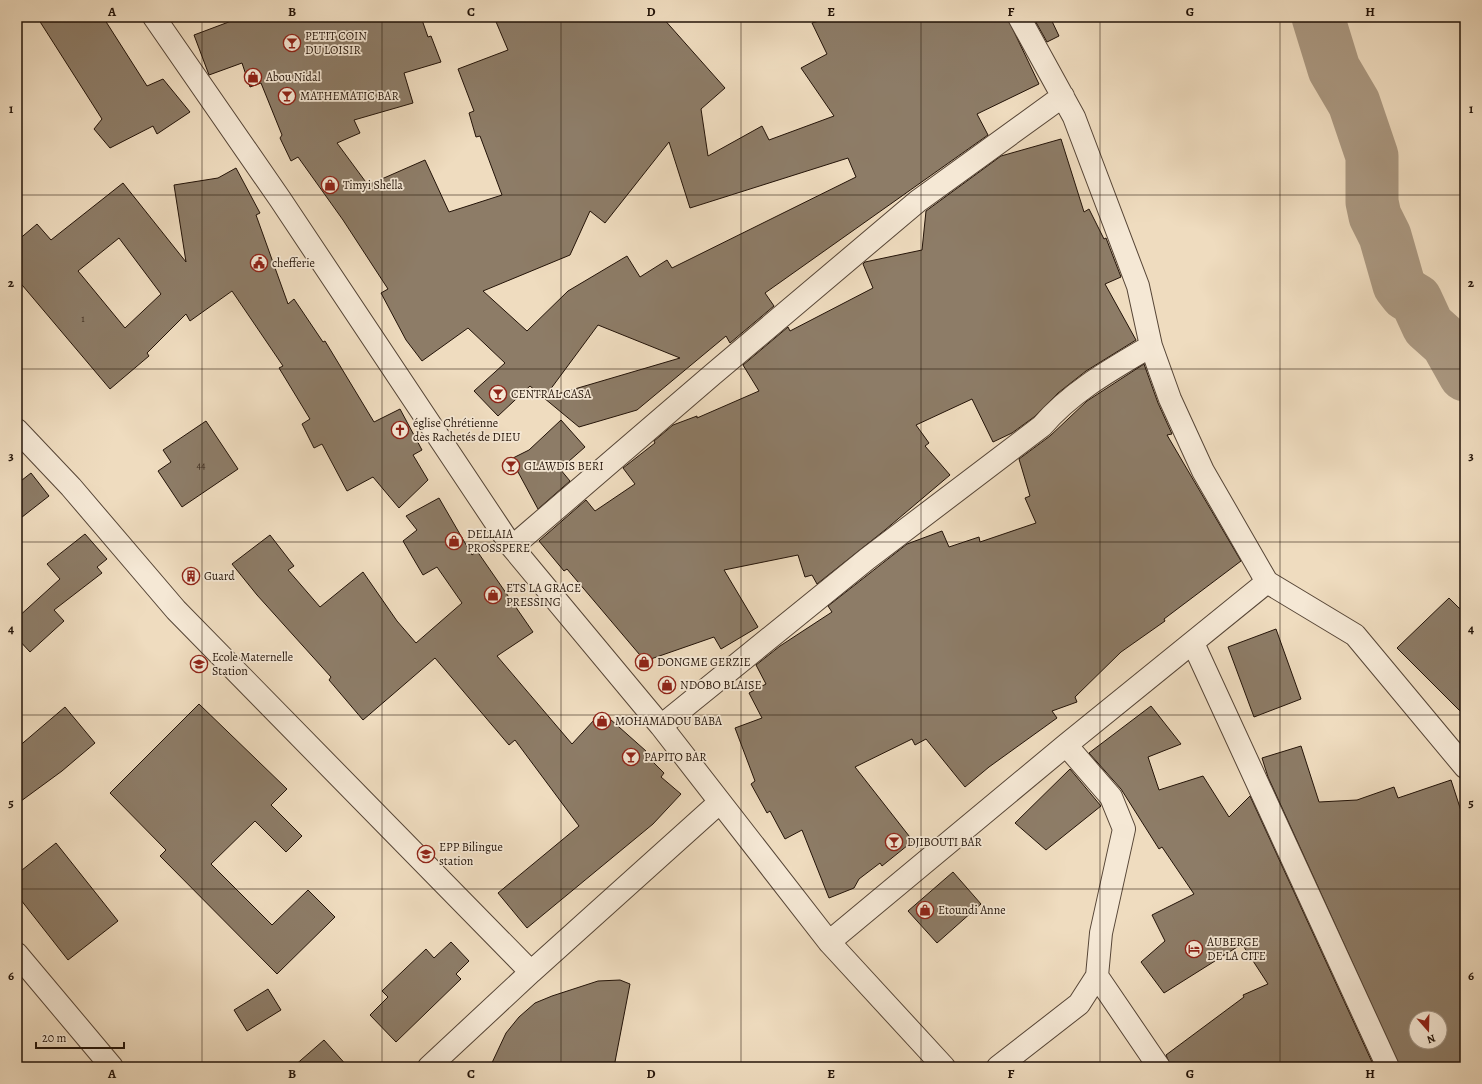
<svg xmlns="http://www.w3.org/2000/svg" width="1482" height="1084" viewBox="0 0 1482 1084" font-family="Alegreya,serif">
	<rect width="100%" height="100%" fill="#efdcbf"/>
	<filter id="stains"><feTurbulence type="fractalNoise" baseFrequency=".005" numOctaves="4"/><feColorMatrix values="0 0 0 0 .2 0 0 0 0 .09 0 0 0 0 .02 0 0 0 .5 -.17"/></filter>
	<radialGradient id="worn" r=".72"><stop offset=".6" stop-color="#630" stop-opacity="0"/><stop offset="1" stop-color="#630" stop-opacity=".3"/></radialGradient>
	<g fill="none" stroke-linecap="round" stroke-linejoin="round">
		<!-- river -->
		<path stroke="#aa9881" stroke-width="53" d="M1318,17L1334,69L1354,103L1372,156V202L1375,216L1385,236L1399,285L1406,294L1416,300L1428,326L1447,343L1465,375"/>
	</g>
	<!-- building -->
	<path fill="#8d7c67" stroke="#231308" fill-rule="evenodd" d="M37,17H103L147,86L163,79L190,112L157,134L153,126L110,148L94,129L102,119Z
		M242,17H421L428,37L431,36L441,62L404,73L413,103L354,120L360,133L337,143L368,185L425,160L449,212L502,195L480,136L476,137L469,113L474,111L458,69L508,50L494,17H662L725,88L701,109L708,156L762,126L769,140L834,116L801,68L827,54L812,23L833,17H1007L1039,84L977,114L988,135L765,293L774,306L730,343L726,336L637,410L579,427L544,398L680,358L598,325L544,398L530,386L498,416L474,391L505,363L468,328L422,361L406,340L381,293L388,289L343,220L298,157L291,161L280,138L282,135L261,83L250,87L242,63L209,75L194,35ZM669,142L690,208L848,158L856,177L672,268L667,260L640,277L627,256L568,291L527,331L483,291L570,255L590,211L605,223Z
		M1033,17H1050L1059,36L1047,42Z
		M1061,139L1084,212L1089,209L1104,239L1106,238L1121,277L1105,284L1136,340L1086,371L1058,393L1034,417L1012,433L993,442L972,399L916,425L929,443L925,446L950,475L885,530L817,584L812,575L805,577L798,555L724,570L758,627L721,649L714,637L645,661L567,569L564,571L539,541L586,500L595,511L635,484L623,468L655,443L654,441L673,425L697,416V418L759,391L743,365L788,327L790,331L873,288L863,264L865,262L922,250L926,211L1001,156Z
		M236,168L260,213L256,215L288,304L294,299L323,342L325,341L374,422L400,409L422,450L413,455L428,480L399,508L373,477L347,491L322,444L314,448L302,424L310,419L279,368L283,366L232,291L190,321L186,314L147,353L149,356L110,389L17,279V241L37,224L51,240L123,183L186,262L174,185L218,178ZM119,238L161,294L125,328L78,271Z
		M1144,364L1158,403L1172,434L1167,435L1241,561L1164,619L1165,621L1121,652L1075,697L1077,702L1052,711L1057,718L989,767L965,787L926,739L915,745L912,739L855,767L913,841L882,866L880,863L859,879L854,888L829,898L802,830L785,839L770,811L767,813L751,784L755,781L735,728L762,718L749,693L766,684L756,665L780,646L832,612L828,606L907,544L942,531L949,547L979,537L980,542L1036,523L1025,498L1030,496L1019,459L1050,436L1087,401Z
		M561,420L585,447L560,469L570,481L538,509L511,459L529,450Z
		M206,421L238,469L182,507L158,471L171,462L163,450Z
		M31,473L49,496L17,521V484Z
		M439,498L472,555L477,551L533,632L497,656L572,744L595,719H610L646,751L644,753L664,773L661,777L681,794L653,824L527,928L498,893L579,826L515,740L509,745L435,658L363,720L329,680L331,677L257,595L232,564L270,535L294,566L288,570L320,607L363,572L397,621L416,643L462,603L437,567L423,575L403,541L417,530L406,516Z
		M85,534L107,559L97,567L102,573L54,610L64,621L30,652L17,638V618L60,579L47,564Z
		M1449,598L1465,614V716L1397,648Z
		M1276,629L1301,699L1254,717L1228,647Z
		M199,704L287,789L271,805L302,836L286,852L255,821L211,864L272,925L308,890L335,917L277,974L160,856L166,850L110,793Z
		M1151,706L1181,744L1148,757L1159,790L1203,776L1229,817L1250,796L1372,1062L1360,1067H1171L1166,1055L1244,997L1243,995L1268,984L1242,944L1164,993L1141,962L1165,941L1152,915L1194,894L1162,847L1159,849L1121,789L1089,753Z
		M65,707L95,743L62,771L17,804V748Z
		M1301,746L1319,802L1357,800L1394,787L1398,798L1451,780L1465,823V1067H1400L1268,777L1262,758ZM1416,1018H1440V1042H1416Z
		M1070,769L1101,806L1046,850L1015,823Z
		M56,843L118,921L68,960L17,895V874Z
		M953,872L981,904L937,943L908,911Z
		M451,942L469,961L456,974L461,979L396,1042L370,1015L388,997L382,991L426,949L434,958Z
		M620,980L630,984L614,1067H490L506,1033L519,1017L535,1003L552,996L598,981Z
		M268,989L281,1010L247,1031L234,1010Z
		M324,1040L348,1067H293Z"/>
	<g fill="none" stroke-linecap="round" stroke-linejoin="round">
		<defs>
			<path id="minor" d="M154,17L280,199L512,547L661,726L829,942L944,1067
				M1019,17L1074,117L1138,286L1151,346L1170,399L1203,471L1267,582L1355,635L1465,767
				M17,430L71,487L176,610L531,972L720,802
				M512,547L712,375L918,201L1063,96
				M1193,643L1388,1067
				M661,726L867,559L1042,426C1072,391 1112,369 1151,346
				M829,942L1066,745L1267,582
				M17,954L112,1067
				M1097,976L1159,1067
				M429,1067L531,972
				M998,1067L1079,1004L1097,976L1101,933L1124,829L1111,797L1066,745"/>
		</defs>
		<!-- minor casing -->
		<use href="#minor" stroke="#564536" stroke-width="24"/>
		<!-- minor -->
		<use href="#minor" stroke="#f5e8d5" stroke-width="22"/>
	</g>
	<!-- grid -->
	<path fill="none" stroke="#231308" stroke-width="1" stroke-opacity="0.55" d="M202,17V1067M382,17V1067M561,17V1067M741,17V1067M921,17V1067M1100,17V1067M1280,17V1067M17,195H1465M17,369H1465M17,542H1465M17,715H1465M17,889H1465"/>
	<!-- icons -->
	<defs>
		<symbol id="bar-ring" viewBox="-11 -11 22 22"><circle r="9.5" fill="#f5e8d5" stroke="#8f2418" stroke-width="1.5"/><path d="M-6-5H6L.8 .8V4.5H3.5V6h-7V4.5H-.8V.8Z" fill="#8f2418"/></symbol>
		<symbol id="shop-ring" viewBox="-11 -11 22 22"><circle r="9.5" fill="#f5e8d5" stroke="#8f2418" stroke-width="1.5"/><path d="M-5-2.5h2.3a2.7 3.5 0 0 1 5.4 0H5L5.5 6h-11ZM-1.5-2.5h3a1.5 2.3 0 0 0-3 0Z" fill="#8f2418"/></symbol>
		<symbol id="civic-ring" viewBox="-11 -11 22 22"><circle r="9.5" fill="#f5e8d5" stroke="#8f2418" stroke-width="1.5"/><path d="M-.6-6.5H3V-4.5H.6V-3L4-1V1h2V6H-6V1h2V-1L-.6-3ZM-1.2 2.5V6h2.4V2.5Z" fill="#8f2418"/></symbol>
		<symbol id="church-ring" viewBox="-11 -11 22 22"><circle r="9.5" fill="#f5e8d5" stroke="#8f2418" stroke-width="1.5"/><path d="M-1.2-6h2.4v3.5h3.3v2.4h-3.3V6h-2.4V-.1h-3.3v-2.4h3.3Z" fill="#8f2418"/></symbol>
		<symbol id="building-ring" viewBox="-11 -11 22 22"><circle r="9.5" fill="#f5e8d5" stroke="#8f2418" stroke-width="1.5"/><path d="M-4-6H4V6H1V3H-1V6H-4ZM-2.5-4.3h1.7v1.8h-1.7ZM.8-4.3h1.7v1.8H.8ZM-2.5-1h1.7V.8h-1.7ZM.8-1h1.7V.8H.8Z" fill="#8f2418"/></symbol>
		<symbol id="school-ring" viewBox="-11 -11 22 22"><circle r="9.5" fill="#f5e8d5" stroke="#8f2418" stroke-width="1.5"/><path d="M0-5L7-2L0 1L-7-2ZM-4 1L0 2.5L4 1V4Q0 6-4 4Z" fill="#8f2418"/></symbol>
		<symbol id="hotel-ring" viewBox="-11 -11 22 22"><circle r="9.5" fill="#f5e8d5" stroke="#8f2418" stroke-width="1.5"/><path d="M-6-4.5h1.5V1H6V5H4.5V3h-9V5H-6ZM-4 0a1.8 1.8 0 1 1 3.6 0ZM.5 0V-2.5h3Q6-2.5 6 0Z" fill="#8f2418"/></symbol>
	</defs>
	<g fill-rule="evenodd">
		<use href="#bar-ring" x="282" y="33" width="20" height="20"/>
		<use href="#shop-ring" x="243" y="67" width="20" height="20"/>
		<use href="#bar-ring" x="277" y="86" width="20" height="20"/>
		<use href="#shop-ring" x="320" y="175" width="20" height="20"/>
		<use href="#civic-ring" x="249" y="253" width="20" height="20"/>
		<use href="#bar-ring" x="488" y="384" width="20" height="20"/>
		<use href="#church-ring" x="390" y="420" width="20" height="20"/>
		<use href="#bar-ring" x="501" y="456" width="20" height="20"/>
		<use href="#shop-ring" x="444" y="531" width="20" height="20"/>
		<use href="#building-ring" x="181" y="566" width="20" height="20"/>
		<use href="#shop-ring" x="483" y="585" width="20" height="20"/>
		<use href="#shop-ring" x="634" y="652" width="20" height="20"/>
		<use href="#school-ring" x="189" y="654" width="20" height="20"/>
		<use href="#shop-ring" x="657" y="675" width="20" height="20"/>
		<use href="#shop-ring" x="592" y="711" width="20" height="20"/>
		<use href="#bar-ring" x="621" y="747" width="20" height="20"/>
		<use href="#bar-ring" x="884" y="832" width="20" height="20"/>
		<use href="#school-ring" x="416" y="844" width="20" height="20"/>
		<use href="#shop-ring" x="915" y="900" width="20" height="20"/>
		<use href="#hotel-ring" x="1184" y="939" width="20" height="20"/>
	</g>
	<g text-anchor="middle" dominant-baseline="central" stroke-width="3.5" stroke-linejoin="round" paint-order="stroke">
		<!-- number labels -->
		<g font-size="10" fill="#3e2d20">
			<text x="83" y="318">1</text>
			<text x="201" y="465">44</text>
		</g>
		<!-- poi labels -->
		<g font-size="12" fill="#231308" stroke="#f5e8d5" text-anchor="start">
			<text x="305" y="36">PETIT COIN<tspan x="305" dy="14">DU LOISIR</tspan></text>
			<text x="266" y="77">Abou Nidal</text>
			<text x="300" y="96">MATHEMATIC BAR</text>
			<text x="343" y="185">Timyi Shella</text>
			<text x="272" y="263">chefferie</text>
			<text x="511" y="394">CENTRAL CASA</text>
			<text x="413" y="423">église Chrétienne<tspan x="413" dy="14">des Rachetés de DIEU</tspan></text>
			<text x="524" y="466">GLAWDIS BERI</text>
			<text x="467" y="534">DELLAIA<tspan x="467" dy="14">PROSSPERE</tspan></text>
			<text x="204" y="576">Guard</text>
			<text x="506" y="588">ETS LA GRACE<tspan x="506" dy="14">PRESSING</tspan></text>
			<text x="212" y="657">Ecole Maternelle<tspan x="212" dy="14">Station</tspan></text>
			<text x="657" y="662">DONGME GERZIE</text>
			<text x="680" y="685">NDOBO BLAISE</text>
			<text x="615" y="721">MOHAMADOU BABA</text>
			<text x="644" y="757">PAPITO BAR</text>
			<text x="907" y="842">DJIBOUTI BAR</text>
			<text x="439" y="847">EPP Bilingue<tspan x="439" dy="14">station</tspan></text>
			<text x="938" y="910">Etoundi Anne</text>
			<text x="1207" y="942">AUBERGE<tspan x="1207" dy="14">DE LA CITE</tspan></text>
		</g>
	</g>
	<!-- margin -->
	<rect width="1482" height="1084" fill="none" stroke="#efdcbf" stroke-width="44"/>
	<!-- north arrow -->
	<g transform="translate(1428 1030) rotate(160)"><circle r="19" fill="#f5e8d5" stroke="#a19383"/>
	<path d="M0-3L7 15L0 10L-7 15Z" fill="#8f2418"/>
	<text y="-6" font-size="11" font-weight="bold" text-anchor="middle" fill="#231308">N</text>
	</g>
	<!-- scale -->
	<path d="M36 1042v6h88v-6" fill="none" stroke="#231308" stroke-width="2"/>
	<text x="42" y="1042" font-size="12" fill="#231308" stroke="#f5e8d5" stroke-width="3" paint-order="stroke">20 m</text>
	<rect x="22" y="22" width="1438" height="1040" fill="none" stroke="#231308" stroke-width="1.5"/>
	<g font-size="13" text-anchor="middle" font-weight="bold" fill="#231308">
		<text x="112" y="16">A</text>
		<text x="292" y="16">B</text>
		<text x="471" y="16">C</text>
		<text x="651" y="16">D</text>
		<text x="831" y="16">E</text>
		<text x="1011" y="16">F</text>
		<text x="1190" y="16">G</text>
		<text x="1370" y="16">H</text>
		<text x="11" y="113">1</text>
		<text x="1471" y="113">1</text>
		<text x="11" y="287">2</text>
		<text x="1471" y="287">2</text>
		<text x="11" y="460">3</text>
		<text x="1471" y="460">3</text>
		<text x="11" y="633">4</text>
		<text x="1471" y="633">4</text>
		<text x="11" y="807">5</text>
		<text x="1471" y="807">5</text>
		<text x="11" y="980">6</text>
		<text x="1471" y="980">6</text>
		<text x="112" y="1078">A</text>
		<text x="292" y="1078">B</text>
		<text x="471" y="1078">C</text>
		<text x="651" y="1078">D</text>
		<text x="831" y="1078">E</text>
		<text x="1011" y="1078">F</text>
		<text x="1190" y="1078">G</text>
		<text x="1370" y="1078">H</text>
	</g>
	<rect width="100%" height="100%" filter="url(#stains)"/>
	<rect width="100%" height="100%" fill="url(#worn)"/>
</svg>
